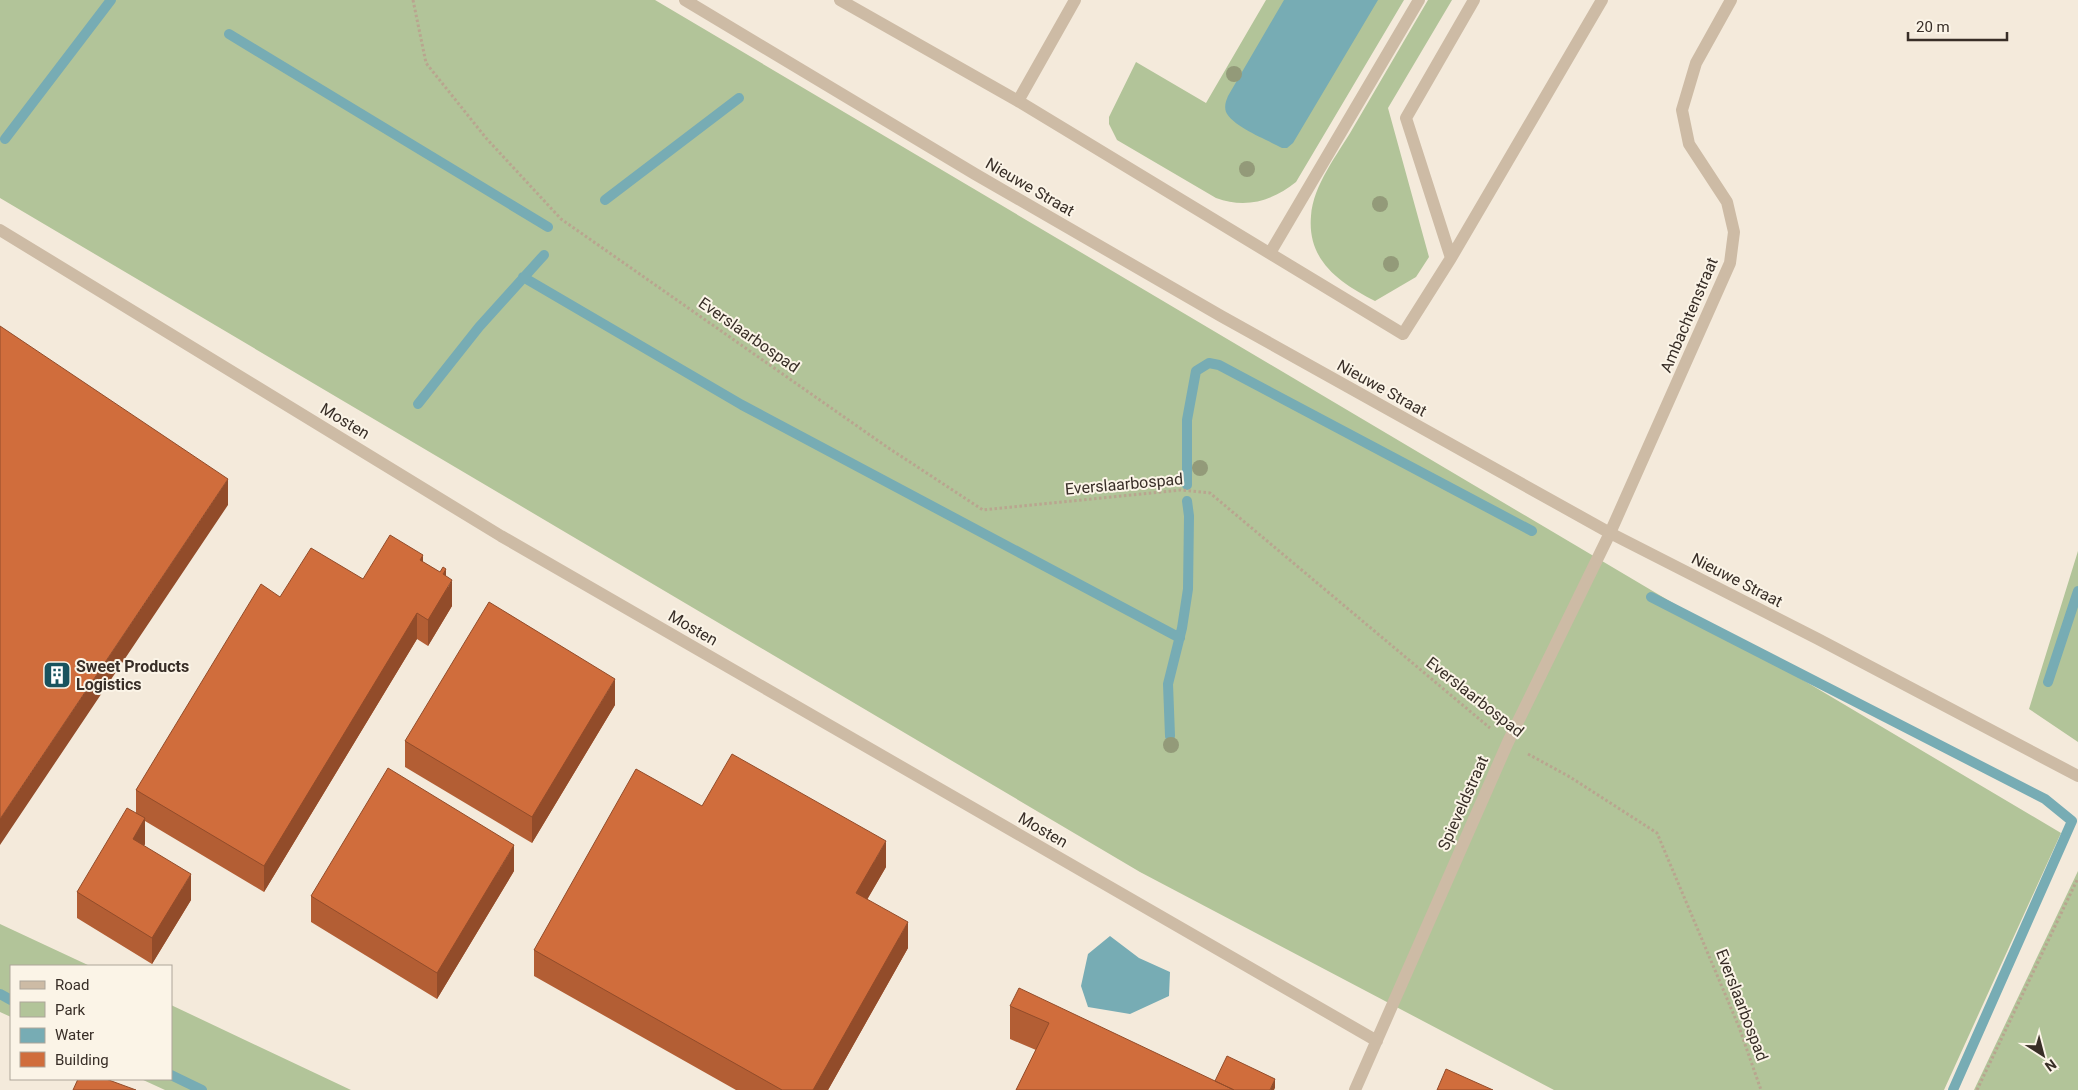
<svg xmlns="http://www.w3.org/2000/svg" width="2078" height="1090" viewBox="0 0 2078 1090" font-family="Roboto,sans-serif">
	<rect width="100%" height="100%" fill="#f4eadb"/>
	<!-- green -->
	<path fill="#b2c499" d="M0,0H655L2061,833L1944,1090H1554L1140,872L0,198Z
		M1266,0H1404L1296,182C1272,201 1246,209 1216,198L1117,140L1109,124V117L1136,62L1206,103Z
		M1428,0H1452L1388,108L1429,257L1416,277L1375,301C1340,283 1307,261 1311,216C1313,185 1338,154 1353,128C1378,85 1403,43 1428,0Z
		M2078,551V742L2029,709Z
		M2078,871V1090H1974Z
		M0,924L90,966H11V1017L0,1012Z
		M171,1005L351,1090H165L141,1079H171Z"/>
	<!-- water -->
	<path fill="#77acb4" d="M1284,0H1378L1293,143L1287,148H1282C1268,140 1233,127 1226,112C1224,106 1226,101 1228,96Z
		M1110,936L1139,958L1170,972L1169,996L1130,1014L1088,1007L1081,986L1088,954Z"/>
	<g fill="none" stroke-linecap="round" stroke-linejoin="round">
		<!-- stream -->
		<path stroke="#77acb4" stroke-width="10" d="M229,34L548,227
			M5,139L111,0
			M605,200L739,98
			M523,277L742,405L1180,638
			M418,404L479,327L544,255
			M1187,485V420L1196,371L1209,363L1219,365L1532,531
			M1651,597L2045,799L2072,821L1953,1090
			M2048,682L2078,591
			M1170,736L1168,684L1182,628L1188,589L1189,516L1187,501
			M0,994L11,1000
			M171,1075L202,1090"/>
		<!-- path -->
		<path stroke="#b9a58f" stroke-width="3" stroke-dasharray="2.5 2.5" stroke-linecap="butt" d="M413,0L426,63L486,138L561,219L887,447L983,510L1180,490L1210,493L1490,728
			M1528,754L1570,777L1657,833L1739,1027L1761,1090
			M1977,1090L2078,878"/>
		<!-- service -->
		<path stroke="#cdbba5" stroke-width="12" d="M840,0L1018,101L1403,334L1451,258L1602,0
			M1018,101L1075,0
			M1270,253L1419,0
			M1451,258L1406,118L1474,0"/>
		<!-- minor -->
		<path stroke="#cdbba5" stroke-width="12" d="M0,230L501,536L1377,1041
			M1355,1090L1508,742L1610,533L1730,263L1734,232L1727,202L1689,144L1682,110L1696,63L1731,0"/>
		<!-- tertiary -->
		<path stroke="#cdbba5" stroke-width="12" d="M685,0L975,174L1221,316L1610,533L1818,639L2078,776"/>
	</g>
	<!-- trees -->
	<g fill="#939a79">
		<circle cx="1234" cy="74" r="8"/>
		<circle cx="1247" cy="169" r="8"/>
		<circle cx="1380" cy="204" r="8"/>
		<circle cx="1391" cy="264" r="8"/>
		<circle cx="1200" cy="468" r="8"/>
		<circle cx="1171" cy="745" r="8"/>
	</g>
	<!-- wall -->
	<path fill="#b35e34" d="M423,562L446,576L452,606L428,646L417,639L264,892L145,821V844L144,846L191,900L152,964L77,918V892L136,813V790L280,597L363,579Z
		M615,705L532,843L405,767V741Z
		M702,806L886,867L867,899L908,948L828,1090H736L534,976V950Z
		M514,871L437,999L311,922V896Z
		M1010,1006L1215,1081L1275,1088L1016,1090L1036,1050L1010,1039Z"/>
	<!-- shaded-wall -->
	<path fill="#924c2a" d="M228,479V505L0,845V819Z
		M423,555V579L420,560Z
		M446,569V591L452,580V606L428,646V620L443,574Z
		M417,613V639L264,892V866Z
		M615,679V705L532,843V817Z
		M145,818V844L133,865V839Z
		M886,841V867L856,919V893Z
		M514,845V871L437,999V973Z
		M191,874V900L152,964V938Z
		M908,922V948L828,1090H813Z
		M1275,1079V1088L1274,1090H1270Z"/>
	<!-- building -->
	<path fill="#d06d3c" stroke="#924c2a" d="M0,326L228,479L0,819Z
		M390,535L423,555L420,560L440,572L443,567L446,569L443,574L452,580L428,620L417,613L264,866L136,790L261,584L280,597L311,548L363,579Z
		M489,602L615,679L532,817L405,741Z
		M732,754L886,841L856,893L908,922L813,1090H782L534,950L636,769L702,806Z
		M388,768L514,845L437,973L311,896Z
		M127,808L145,818L133,839L191,874L152,938L77,892Z
		M1019,988L1234,1090H1016L1049,1023L1010,1006Z
		M1227,1056L1275,1079L1270,1090H1234L1215,1081Z
		M1446,1069L1493,1090H1437Z
		M78,1079H106L136,1090H73Z"/>
	<!-- icons -->
	<defs>
		<symbol id="building-square" viewBox="-11 -11 22 22"><rect x="-9" y="-9" width="18" height="18" rx="4" fill="#19535e" stroke="#fbf4e7"/><path d="M-4-6H4V6H1V3H-1V6H-4ZM-2.5-4.3h1.7v1.8h-1.7ZM.8-4.3h1.7v1.8H.8ZM-2.5-1h1.7V.8h-1.7ZM.8-1h1.7V.8H.8Z" fill="#fff"/></symbol>
	</defs>
	<g fill-rule="evenodd">
		<use href="#building-square" x="41" y="659" width="32" height="32"/>
	</g>
	<g text-anchor="middle" dominant-baseline="central" stroke-width="4" stroke-linejoin="round" paint-order="stroke">
		<!-- street labels -->
		<g font-size="16" fill="#382e27" stroke="#fbf4e7">
			<text transform="translate(1030 187) rotate(30)">Nieuwe Straat</text>
			<text transform="translate(1689 315) rotate(-67)">Ambachtenstraat</text>
			<text transform="translate(749 335) rotate(35)">Everslaarbospad</text>
			<text transform="translate(1382 388) rotate(29)">Nieuwe Straat</text>
			<text transform="translate(345 421) rotate(31)">Mosten</text>
			<text transform="translate(1124 484) rotate(-5)">Everslaarbospad</text>
			<text transform="translate(1737 580) rotate(27)">Nieuwe Straat</text>
			<text transform="translate(693 628) rotate(30)">Mosten</text>
			<text transform="translate(1475 697) rotate(38)">Everslaarbospad</text>
			<text transform="translate(1463 803) rotate(-66)">Spieveldstraat</text>
			<text transform="translate(1043 830) rotate(30)">Mosten</text>
			<text transform="translate(1742 1005) rotate(69)">Everslaarbospad</text>
		</g>
		<!-- poi labels -->
		<g font-size="16" font-weight="bold" fill="#382e27" stroke="#fbf4e7" text-anchor="start">
			<text x="76" y="666">Sweet Products<tspan x="76" dy="18">Logistics</tspan></text>
		</g>
	</g>
	<!-- legend -->
	<rect x="10" y="965" width="162" height="115" fill="#fbf4e7" stroke="#ada59a"/>
	<rect x="20" y="981" width="25" height="8" fill="#cdbba5" stroke="#ada59a"/>
	<text x="55" y="990" font-size="15" fill="#382e27">Road</text>
	<rect x="20" y="1002" width="25" height="15" fill="#b2c499" stroke="#ada59a"/>
	<text x="55" y="1015" font-size="15" fill="#382e27">Park</text>
	<rect x="20" y="1028" width="25" height="15" fill="#77acb4" stroke="#ada59a"/>
	<text x="55" y="1040" font-size="15" fill="#382e27">Water</text>
	<rect x="20" y="1052" width="25" height="15" fill="#d06d3c" stroke="#ada59a"/>
	<text x="55" y="1065" font-size="15" fill="#382e27">Building</text>
	<!-- north arrow -->
	<g transform="translate(2043 1055) rotate(144)" stroke="#fbf4e7" stroke-width="4" paint-order="stroke">
	<path d="M0-4L9 19L0 12L-9 19Z" fill="#382e27"/>
	<text y="-8" font-size="14" font-weight="bold" text-anchor="middle" fill="#382e27">N</text>
	</g>
	<!-- scale -->
	<path d="M1908 32v8h99v-8" fill="none" stroke="#382e27" stroke-width="2.5"/>
	<text x="1916" y="32" font-size="15" fill="#382e27" stroke="#fbf4e7" stroke-width="4" paint-order="stroke">20 m</text>
</svg>
